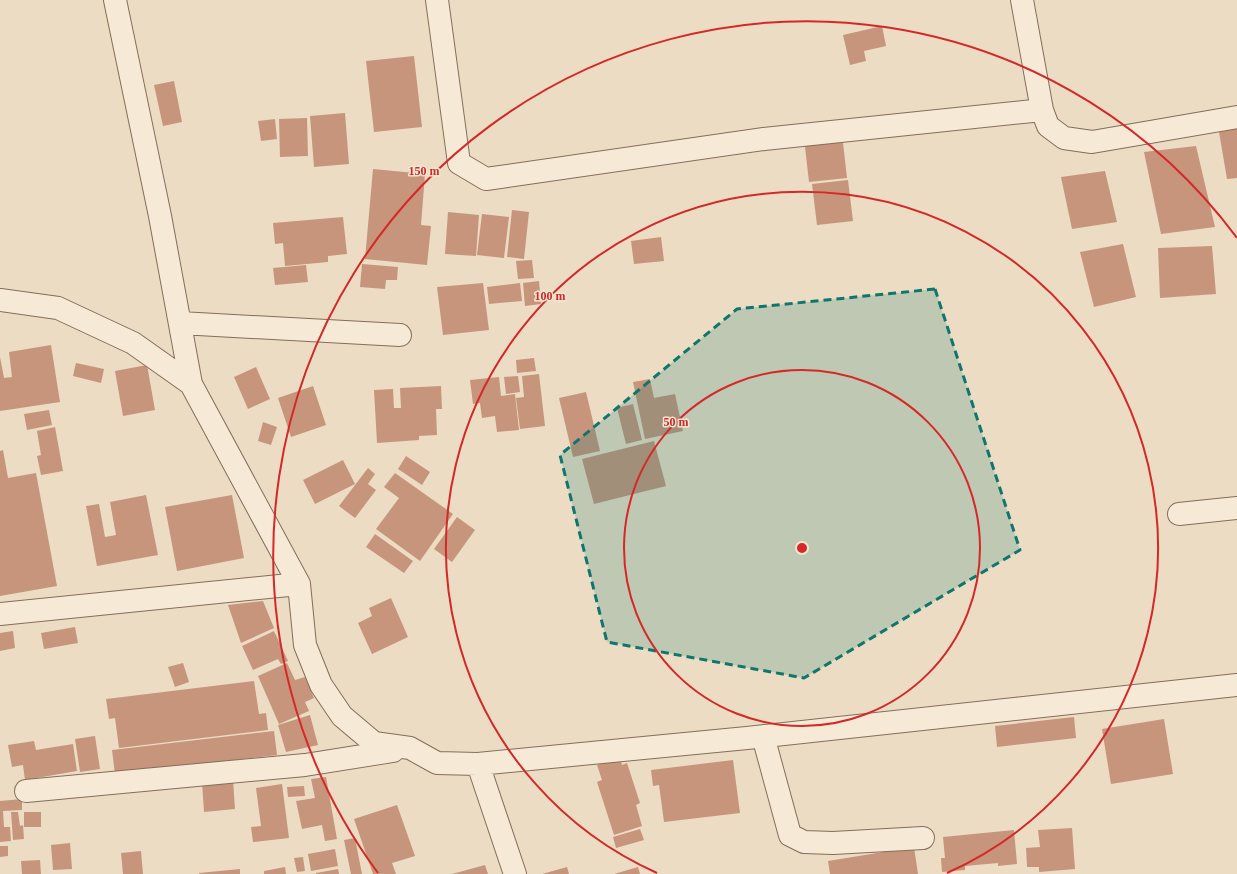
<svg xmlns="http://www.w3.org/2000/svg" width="1237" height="874" viewBox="0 0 1237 874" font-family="Georgia,serif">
	<rect width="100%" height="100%" fill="#ebdcc3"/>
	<!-- building -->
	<path fill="#c7957c" d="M882,26L886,46L864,51L866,61L850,65L843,35Z
		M414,56L422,127L374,132L366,61Z
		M174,81L182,122L163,126L154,85Z
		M345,113L349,164L314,167L310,116Z
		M307,118L308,156L280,157L279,119Z
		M275,119L277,139L261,141L258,121Z
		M1237,124V178L1227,179L1218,126Z
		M842,134L847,178L809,182L804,138Z
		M1196,146L1215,227L1161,234L1144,152Z
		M373,169L425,174L421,225L431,226L427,265L365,259Z
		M1105,171L1117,222L1072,229L1061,177Z
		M848,180L853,221L817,225L812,184Z
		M512,210L529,212L524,259L507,257Z
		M448,212L479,215L476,256L445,254Z
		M482,214L509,217L504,258L477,255Z
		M343,217L347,254L328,256V262L285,266L283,243L275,244L273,223Z
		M661,237L664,261L634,264L631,241Z
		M1123,244L1136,297L1094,307L1080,252Z
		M1212,246L1216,294L1160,298L1158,248Z
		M532,260L534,278L518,279L516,261Z
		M362,264L398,267L397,280H386L385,289L360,287Z
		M306,265L308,282L275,285L273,268Z
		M539,281L541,304L525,306L523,283Z
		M483,283L489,330L443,335L437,287Z
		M520,283L522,301L489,304L487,287Z
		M51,345L60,402L0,411V357L4,378L12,377L9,352Z
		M534,358L536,371L517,373L516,360Z
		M76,363L104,369L101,383L73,376Z
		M147,365L155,410L123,416L115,371Z
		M256,367L270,399L248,409L234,377Z
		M539,374L545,426L520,429L516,398L524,397L522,376Z
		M518,376L520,392L506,394L504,377Z
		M499,377L501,396L515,394L519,430L497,432L495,416L482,418L480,403L473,404L470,380Z
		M650,379L654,398L675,394L683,431L645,439L633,382Z
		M313,386L326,425L291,437L278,398Z
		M441,386L442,409H436L437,435L419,436V440L377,443L374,390L393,389L394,408H401L400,388Z
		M586,392L600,451L573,457L559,398Z
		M633,404L642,440L626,444L617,408Z
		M49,410L52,425L27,430L24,414Z
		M263,422L277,427L271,445L258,441Z
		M55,427L63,471L41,475L37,456L41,455L37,431Z
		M654,441L666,486L594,504L582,459Z
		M3,450L8,478L36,473L57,586L0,596V451Z
		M406,456L430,472L422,485L398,469Z
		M343,460L355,484L315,504L303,480Z
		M368,468L375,474L368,484L376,490L355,518L339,506Z
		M395,473L453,514L420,561L376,529L399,498L384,487Z
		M146,495L158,555L97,566L86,506L99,504L105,537L116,535L110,502Z
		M232,495L244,558L177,571L165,507Z
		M457,517L475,530L452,562L434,549Z
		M375,534L413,561L404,573L366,547Z
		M391,598L408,637L372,654L358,623L372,616L369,608Z
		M263,601L274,628L241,643L228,605Z
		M75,627L78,643L44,649L41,633Z
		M13,631L15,648L0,651V633Z
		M274,631L288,661L281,664L278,659L253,670L242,646Z
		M183,663L189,682L175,687L168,667Z
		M287,663L295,680L305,677L314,698L305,702L309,711L279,724L258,676Z
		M254,681L259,714L266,713L268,730L119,748L115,718L109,719L106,699Z
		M310,715L318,745L286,752L278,725Z
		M1074,717L1076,738L997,747L995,726Z
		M1164,719L1173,774L1111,784L1102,729Z
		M274,731L277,755L115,774L112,750Z
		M95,736L100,769L80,772L75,739Z
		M34,741L36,750L73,744L77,771L25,780L23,765L12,767L8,745Z
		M620,758L622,765L627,763L640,803L636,805L642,826L614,835L597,782L602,780L597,765Z
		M733,760L740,813L664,822L659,785L653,786L651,770Z
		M326,777L337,839L325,841L322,825L302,829L296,801L315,798L311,779Z
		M233,780L235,809L204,812L202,782Z
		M282,784L289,838L253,842L251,827L261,826L256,788Z
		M304,786L305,796L288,797L287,787Z
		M22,799V810L3,811L4,827H10L11,841L0,842V801Z
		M397,805L415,856L392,863L396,874H373L354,819Z
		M11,812H18L20,826L23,825L24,839L13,840Z
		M24,812H41V827H24Z
		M1072,828L1075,869L1039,872V867H1027L1026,848L1040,847L1038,830Z
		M640,829L644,840L616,848L613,837Z
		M1014,830L1017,864L998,866V863L965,866V870L942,872L941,858H945L943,837Z
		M355,838L362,874H351L344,840Z
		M70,843L72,869L53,870L51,845Z
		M0,846H8V856L0,857Z
		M914,847L918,874H830L828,861Z
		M335,849L338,866L311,871L308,854Z
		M141,851L143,874H123L121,853Z
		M303,857L305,871L297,872L294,858Z
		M40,860L41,874H22L21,861Z
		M485,865L488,874H452Z
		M285,867L286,874H264V871Z
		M567,867L569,874H542Z
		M638,867L640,874H614Z
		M240,869V874H199V873Z
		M338,869L339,874H316V873Z"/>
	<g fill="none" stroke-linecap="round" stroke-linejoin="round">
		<defs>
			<path id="minor" d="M115,0L160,216L191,384
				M437,0L459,163L486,179L764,139L1042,110
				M1022,0L1042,110L1048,126L1064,138L1092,142L1237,117
				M0,300L58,308L133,343L191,384L299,584L305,645L321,685L342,716L374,743L410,748L437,763L478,764L747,738L1237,685
				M180,323L400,335
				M1179,514L1237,508
				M0,614L299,584
				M763,736L790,835L804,842L833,843L923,838
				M478,764L515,874
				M26,791L305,765L393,751"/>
		</defs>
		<!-- minor casing -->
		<use href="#minor" stroke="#846d5b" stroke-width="24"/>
		<!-- minor -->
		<use href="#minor" stroke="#f6ead6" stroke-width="22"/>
	</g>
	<!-- marked area -->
	<path fill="#0f766e" fill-opacity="0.2" stroke="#0f766e" stroke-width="3" stroke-dasharray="8 5" stroke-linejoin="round" d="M935,289L1020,550L804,678L607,642L560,455L737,309Z"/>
	<!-- distance rings -->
	<g fill="none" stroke="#d62828" stroke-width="2">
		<circle cx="802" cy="548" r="178"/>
		<path d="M657 873A356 356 0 1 1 947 873"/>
		<path d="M378 873A534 534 0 1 1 1237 238"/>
	</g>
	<circle cx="802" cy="548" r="6" fill="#d62828" stroke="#f3e7d2" stroke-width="2"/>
	<g font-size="12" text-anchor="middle" font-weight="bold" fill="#d62828" stroke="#f3e7d2" stroke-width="3" stroke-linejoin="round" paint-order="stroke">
		<text x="424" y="175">150 m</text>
		<text x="550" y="300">100 m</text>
		<text x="676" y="426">50 m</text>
	</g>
</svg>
